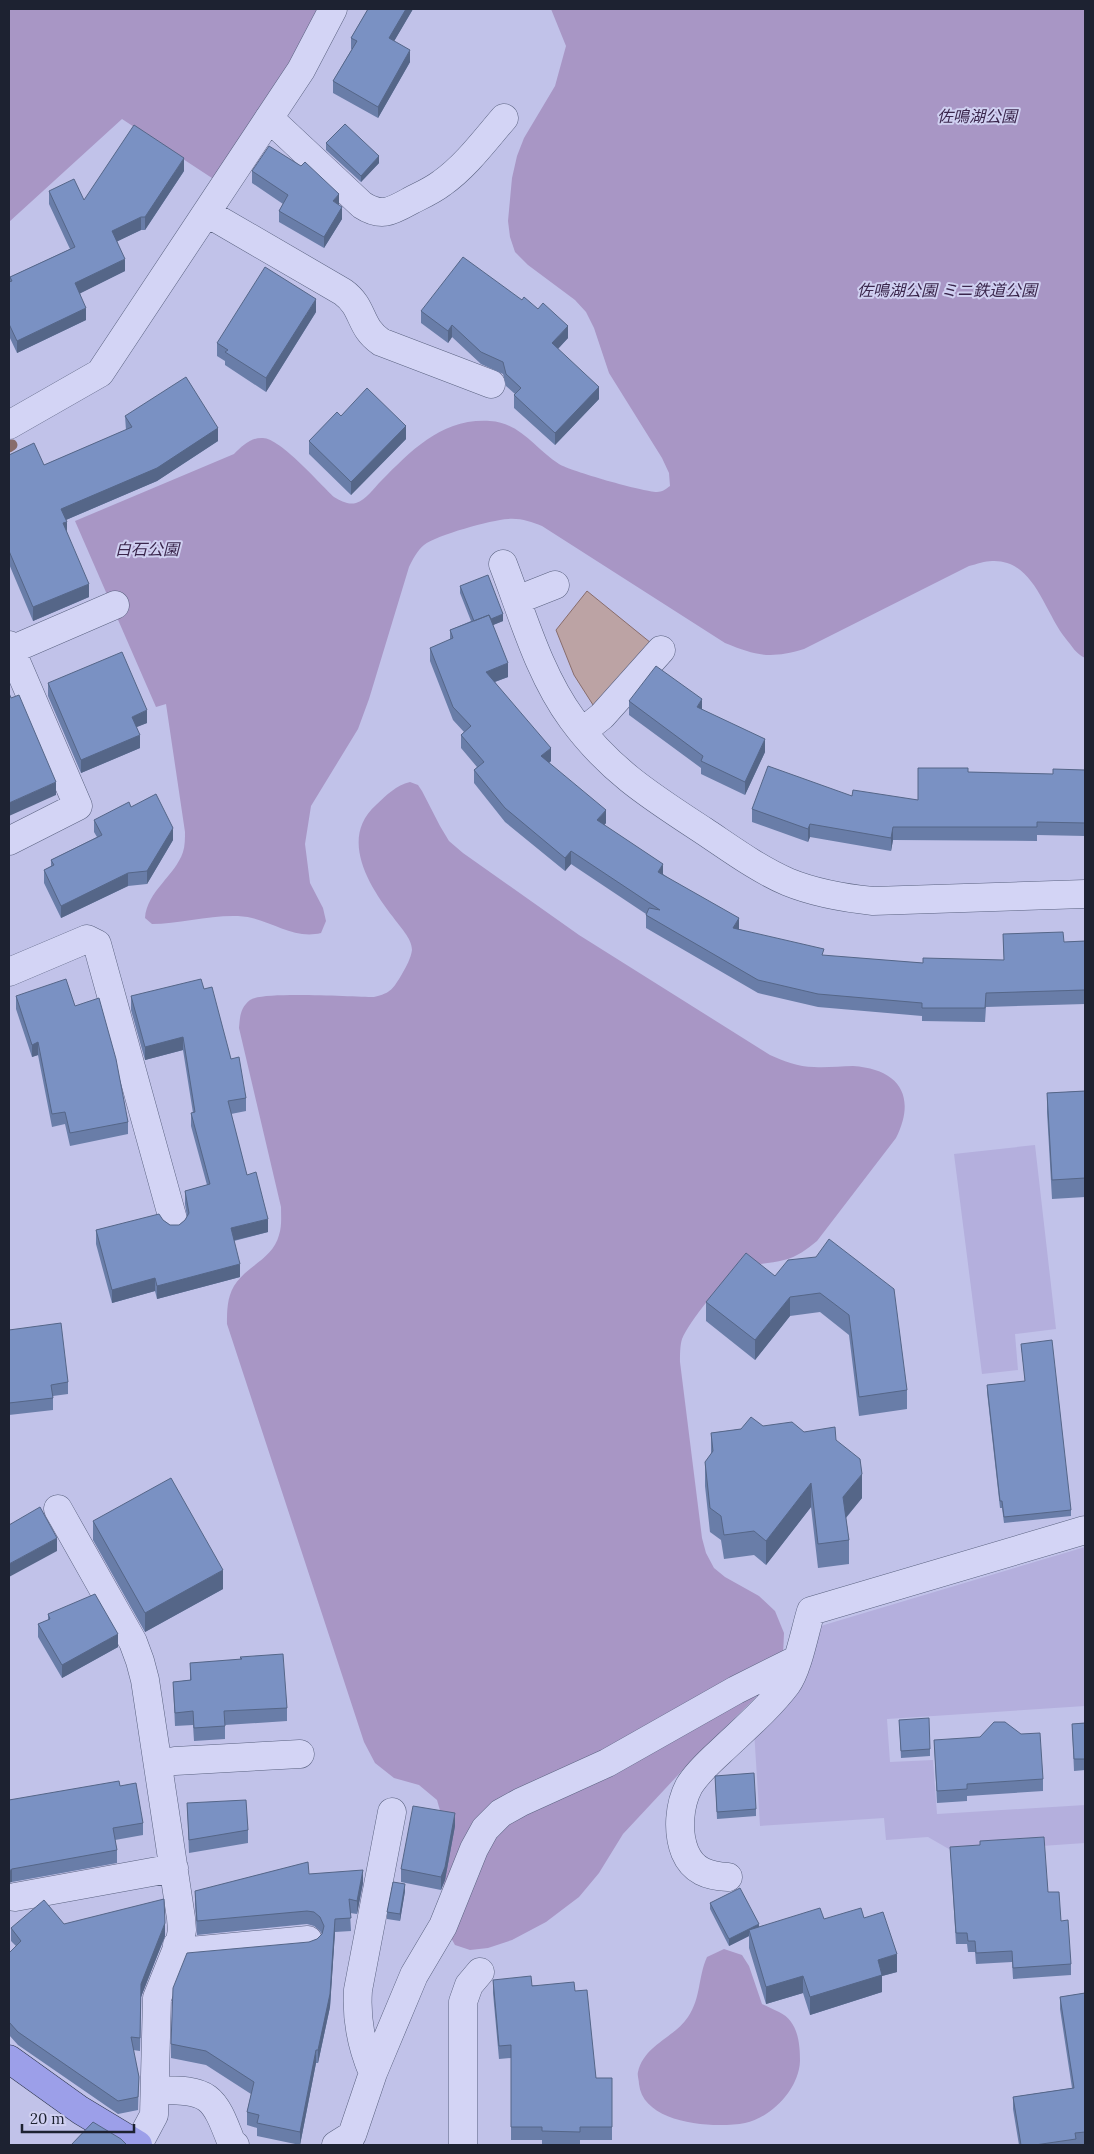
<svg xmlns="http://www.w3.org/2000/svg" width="1094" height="2154" viewBox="0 0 1094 2154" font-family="Lora,'Noto Sans JP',serif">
	<rect width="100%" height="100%" fill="#c1c2e9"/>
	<!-- farmland -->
	<path fill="#b4afdd" d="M1035,1145L1056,1329L1015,1334L1018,1370L982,1374L954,1154Z
		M1085,1547V1706L887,1719L890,1762L933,1760L937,1814L1085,1805V1843L954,1852L928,1837L886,1840L884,1818L760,1826L754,1730L814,1628Z"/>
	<!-- green -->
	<path fill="#a896c5" d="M9,9H320L292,65L215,180L122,119L9,222Z
		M551,9H1085V658C1076,654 1072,646 1066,639C1044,612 1034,559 992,561C985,561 977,564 969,566L804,649C770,659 757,656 725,643L542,526C531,522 521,518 508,519C491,520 437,535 424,545C417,551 413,559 409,567L369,699L358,729L311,806L305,844L310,883L323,908L326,921L321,933C296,939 276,924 252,918C225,911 182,924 152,924L145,918C147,891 175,876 183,852C185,846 185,838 185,832L166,704L156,707L75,521L234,454C242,446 251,437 263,438C280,438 321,485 334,497C341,501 348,505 356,503C366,500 374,488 381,481C412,450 442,418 490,421C521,423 535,449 559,464C570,471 644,492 657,492C662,492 666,489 670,486L669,473L662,458L609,373L594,328L586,312L575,300L528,265L515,252L510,237L508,221L512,178L517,156L524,138L555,86L566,46Z
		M410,782L418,785L422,791L440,826L449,841L463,853L579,935L770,1055C784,1061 798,1067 814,1067C827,1068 840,1066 853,1066C899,1069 917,1096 896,1138L817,1241C807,1249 797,1257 784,1260C770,1264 753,1263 739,1270C723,1279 689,1322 682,1339C680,1345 680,1355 680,1362L702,1538L706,1553L714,1568L725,1577L759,1596L775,1611L784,1633L783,1656L763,1690L692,1760L623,1834L599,1873L579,1897L546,1922L512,1940L488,1948L470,1950L455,1945L447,1931L444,1913L443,1821L437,1800L419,1785L394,1778L375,1763L364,1742L227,1324C227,1311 227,1298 234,1286C246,1266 273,1259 279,1235C282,1226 281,1216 281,1207L239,1028C240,1017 240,1008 250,1000C262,991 353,997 374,997C391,993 393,989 402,974C406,967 411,958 412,950C412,938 399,926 393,917C369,886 339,838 376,805C387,795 396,785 410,782Z
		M724,1949L742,1955L749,1966L762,2004C768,2007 773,2009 779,2012C798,2021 800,2043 800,2061C799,2089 772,2117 745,2123C714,2129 643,2124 639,2084C639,2080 637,2075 638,2072C644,2045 674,2038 688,2017C701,1998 698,1977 707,1957Z"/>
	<!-- water -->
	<path fill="#bca3a4" stroke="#886c6b" d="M587,591L651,643L595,708L574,675L556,630Z"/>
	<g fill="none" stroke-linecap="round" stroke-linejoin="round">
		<!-- stream -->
		<path stroke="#886c6b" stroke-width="11" d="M9,447L12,445"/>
		<defs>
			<path id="minor" d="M269,118L362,205C382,218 392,211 412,200C422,195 433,190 442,183C466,166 485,140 504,118
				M207,213L343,292C365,308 358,326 381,342L491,384
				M9,425L100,373L301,70L333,9
				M503,564C523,616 539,674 572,719C610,771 652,797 704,831C731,849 758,869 788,882C815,893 844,898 873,901L1085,894
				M517,600L555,585
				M9,645L78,806L9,841
				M11,650L115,605
				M582,732L602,716L661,650
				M9,972L87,939L97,944L174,1223
				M58,1509L133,1642L140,1661L145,1680L181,1918L182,1930L180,1941L157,1998L154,2115L138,2145
				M158,1764L175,1761L300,1754
				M728,1877C708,1876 693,1871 685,1852C677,1832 679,1805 689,1786C697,1773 709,1762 720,1752C743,1730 768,1709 787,1684C798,1669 805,1630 811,1611L1085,1530
				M15,1897L174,1868
				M177,1945L190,1951L308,1940
				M373,2073C361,2045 356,2020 358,1990L392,1812
				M155,2090C210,2090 213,2094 232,2144L235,2145
				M336,2145L352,2135L373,2073L414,1975L443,1926L474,1849L485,1829L501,1813L521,1802L607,1763L736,1690L796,1660
				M463,2145V2002L469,1985L480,1972"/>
			<path id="major" d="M9,2059L80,2110L138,2145"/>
		</defs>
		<!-- minor casing -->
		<use href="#minor" stroke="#5a6280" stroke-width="29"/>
		<!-- major casing -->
		<use href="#major" stroke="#2e374e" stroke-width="29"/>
		<!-- minor -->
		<use href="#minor" stroke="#d3d4f5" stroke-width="28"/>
		<!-- major -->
		<use href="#major" stroke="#9c9fe9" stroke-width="28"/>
	</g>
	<!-- wall -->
	<path fill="#697da8" d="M368,9H413L394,41L410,62L378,118L333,93V81L352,49H351V38Z
		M326,143L379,163L361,182L326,150Z
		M184,171L145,230H141L117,241L125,271L80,293L86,320L17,353L9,336V282H10V277L70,249L49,204V191L84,200Z
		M252,171L339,205L342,219L324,248L279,222V211L283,204L252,183Z
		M421,311L568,338L558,349L599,399L555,445L514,408V395L515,394L506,386L503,374L481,364L452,337L448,343L421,323Z
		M316,312L266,392L225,365V361L217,356V343Z
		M125,416L218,441L157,481L66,520L67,533L89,597L33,621L9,564V455L44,465L126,430Z
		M341,416L406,439L351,495L309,454V441Z
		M460,586L503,621L493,625L508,677L495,682L551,761L549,763L606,823L604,825L663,874L739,929L824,956L923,963L1004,960L1003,934L1064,942L1085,941V1004L986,1007L985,1022L922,1021V1016L818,1007L758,993L646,928V914L571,864L565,871L505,822L474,783V770L477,767L461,748V735L464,732L453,720L430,661V648L450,640V630L471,621L460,593Z
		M48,683L147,723L136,727L140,748L81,773L48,696Z
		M629,701L702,709L765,752L745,795L701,774V768L629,715Z
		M1085,770V836L1037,835V841L893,840L891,851L810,837L808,842L752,822V809L852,796L918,800L968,772L1053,774Z
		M131,807L173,840L147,884L128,886L61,918L44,883V870L51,866V860L97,837L94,832V820Z
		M204,989L246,1098V1111L231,1114L247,1175L268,1232L234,1241L240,1277L157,1299L155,1291L112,1303L96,1244V1230L163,1220L170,1225H179L185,1220L187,1217L185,1204V1191L207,1185L191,1126V1113H193L183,1050L145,1060L131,1010V996Z
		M16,996L128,1122V1134L70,1146L65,1124L52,1127L38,1055L32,1057L16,1009Z
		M1085,1091V1197L1052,1199L1047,1112V1093Z
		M816,1257L907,1390V1409L859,1416L849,1335L820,1312L790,1316L755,1360L706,1321V1302L775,1276Z
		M9,1330L68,1382V1394L53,1396V1410L9,1415Z
		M1021,1344L1071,1510V1516L1004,1523L1002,1508H1000L987,1392V1385L1025,1381Z
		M763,1426L804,1432L836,1440L862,1498L846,1518L849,1540V1564L818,1568L811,1507L766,1565L754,1555L724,1559L721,1540L710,1532L705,1486V1462L711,1455V1433Z
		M93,1521L223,1589L145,1632L93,1540Z
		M48,1614L118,1647L62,1678L38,1637V1624L48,1620Z
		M240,1657L287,1708V1721L225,1725V1739L194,1741L193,1725L175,1726L173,1682L190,1680V1663L240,1660Z
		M899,1720L930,1749V1756L901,1758Z
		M1085,1723V1770L1074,1771L1072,1724Z
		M934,1740L1043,1779V1791L967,1796V1801L937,1803Z
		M715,1776L756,1809V1816L717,1819Z
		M9,1800L143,1823V1835L115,1840L117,1850V1863L12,1882Z
		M187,1803L248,1830V1843L189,1853Z
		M455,1826L445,1880L441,1890L401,1882V1869Z
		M950,1847L1048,1892L1061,1921L1071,1964V1975L1013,1979L1012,1962L976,1964L975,1952H968L967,1944H956Z
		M309,1874L363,1883L357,1914L350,1913L351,1931L335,1932L330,2007L318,2063H316L300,2145L257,2136V2128L247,2125V2112L251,2094L206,2065L171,2058V2044L309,1942L317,1939L322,1934L320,1931L314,1926L307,1924L197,1935L195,1904V1891Z
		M405,1891L400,1921L387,1919V1912Z
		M710,1903L759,1927L824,1919L864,1918L897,1972L882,1976V1992L810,2015L803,1993L766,2004L749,1948V1936L729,1946L710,1909Z
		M64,1924L165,1936L141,1997L140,2051L133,2050L139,2077L138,2110L118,2114L18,2045L9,2035V1953L16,1946L11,1941V1928Z
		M493,1980L575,1991L596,2078H612V2140H580V2145H542V2140H511V2058L499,2059L493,1993Z
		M1085,1993V2144L1076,2145H1019L1013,2109V2097L1072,2088L1060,2009V1997Z"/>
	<!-- shaded-wall -->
	<path fill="#568" d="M406,9H413L389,50V38Z
		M410,50V62L378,118V107Z
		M379,156V163L361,182V176Z
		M184,158V171L145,230V217Z
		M339,194V205L333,201Z
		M342,207V219L324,248V237Z
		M141,217V230L112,244V231Z
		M125,259V271L75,296V283Z
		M316,299V312L266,392V378Z
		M86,308V320L17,353V341Z
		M452,325V337L448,343V331Z
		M568,326V338L552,355V343Z
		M599,387V399L555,445V433Z
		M406,426V439L351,495V482Z
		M218,428V441L157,481L61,522V509Z
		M67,522V535L63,523Z
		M89,584V597L33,621V607Z
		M503,614V621L476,632V625Z
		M508,663V677L486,685V672Z
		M702,699V713L697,707Z
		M147,710V723L132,729V717Z
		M140,735V748L81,773V760Z
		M765,739V752L745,795V782Z
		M551,748V761L541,770V756Z
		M56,782V795L9,816V803Z
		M606,810V823L597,834V820Z
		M810,824V837L808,842V829Z
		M893,827V840L891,851V838Z
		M173,828V840L147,884V871Z
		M571,851V864L565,871V858Z
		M663,864V877L658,872Z
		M128,873V886L61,918V906Z
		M739,918V932L733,928Z
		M183,1037V1050L145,1060V1047Z
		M38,1042V1055L32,1057V1045Z
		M268,1219V1232L231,1241V1228Z
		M240,1264V1277L157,1299V1286Z
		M155,1278V1291L112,1303V1290Z
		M790,1297V1316L755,1360V1340Z
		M862,1474V1498L843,1521V1497Z
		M811,1483V1507L766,1565V1541Z
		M57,1538V1551L9,1577V1564Z
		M223,1570V1589L145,1632V1613Z
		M118,1634V1647L62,1678V1665Z
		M455,1813V1826L445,1880L441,1890V1877Z
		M12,1869V1882L9,1883V1871Z
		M363,1870V1883L357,1914V1901Z
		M405,1884V1891L400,1921V1914Z
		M335,1919V1932L330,2007L318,2063V2050Z
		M165,1923V1936L141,1997L140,2051L141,1984Z
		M759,1924V1931L749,1930V1936L729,1946V1939Z
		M897,1954V1972L882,1976V1992L810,2015V1997L878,1960Z
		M803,1976V1993L766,2004V1987Z
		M316,2050V2063L300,2145V2132Z"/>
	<!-- building -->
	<path fill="#7a91c3" stroke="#568" d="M368,9H406L389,38L410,50L378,107L333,81L357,41L351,38Z
		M345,124L379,156L361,176L326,143Z
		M134,125L184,158L145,217H141L112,231L125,259L75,283L86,308L17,341L9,324V282L12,281L10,277L75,247L49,191L74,179L84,200Z
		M269,146L301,166L305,162L339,194L333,201L342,207L324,237L279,211L288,195L252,171Z
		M463,257L522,300L524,297L538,309L543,303L568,326L552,343L599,387L555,433L514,395L521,388L506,374L503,362L481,352L452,325L448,331L421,311Z
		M265,267L316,299L266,378L225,352L228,350L217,343Z
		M186,377L218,428L157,468L61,509L67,522L63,523L89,584L33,607L9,551V455L34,443L44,465L132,427L125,416Z
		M367,388L406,426L351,482L309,441L337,412L341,416Z
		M488,575L503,614L491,619L489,615L474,621L460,586Z
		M489,615L508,663L486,672L551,748L541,756L606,810L597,820L663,864L658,872L739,918L733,928L824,949L822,955L923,963V958L1004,960L1003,934L1063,932L1064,942L1085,941V990L986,993L985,1008H922V1003L818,994L758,980L646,915L649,908L660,910L571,851L565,858L505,808L474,770L484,762L461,735L471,726L453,707L430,648L453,638L450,630Z
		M122,652L147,710L132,717L140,735L81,760L48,683Z
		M656,666L702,699L697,707L765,739L745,782L701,761L703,756L629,701Z
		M9,693L11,698L19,695L56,782L9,803Z
		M768,766L852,796L853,790L918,800V768H968V772L1053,774V769L1085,770V823L1037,822V827H893L891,838L810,824L808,829L752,809Z
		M156,794L173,828L147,871L128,873L61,906L44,870L54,865L51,860L102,835L94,820L129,802L131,807Z
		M66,979L75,1006L99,998L116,1059L128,1122L70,1133L65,1112L52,1114L38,1042L32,1045L16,996Z
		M201,979L204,989L212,987L231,1059L239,1057L246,1098L228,1101L247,1175L256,1172L268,1219L231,1228L240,1264L157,1286L155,1278L112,1290L96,1230L159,1214L163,1220L170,1225H179L185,1220L189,1213L185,1191L210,1184L191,1113L195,1112L183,1037L145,1047L131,996Z
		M1085,1091V1178L1052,1180L1047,1093Z
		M829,1239L894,1289L907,1390L859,1397L849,1315L820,1293L790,1297L755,1340L706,1302L746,1253L775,1276L788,1260L816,1257Z
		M61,1323L68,1382L51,1385L53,1398L9,1403V1330Z
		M1052,1340L1071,1510L1004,1517L1002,1501H1000L987,1385L1025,1381L1021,1344Z
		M751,1417L763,1426L792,1422L804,1432L835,1427L836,1440L860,1459L862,1474L843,1497L849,1540L818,1544L811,1483L766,1541L754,1531L724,1535L721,1516L710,1508L705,1462L713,1451L711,1433L741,1429Z
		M171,1478L223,1570L145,1613L93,1521Z
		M40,1507L57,1538L9,1564V1525Z
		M95,1594L118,1634L62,1665L38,1624L50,1619L48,1614Z
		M283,1654L287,1708L224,1711L225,1726L194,1728L193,1711L175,1713L173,1682L191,1680L190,1663L242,1659L240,1657Z
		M929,1718L930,1749L901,1751L899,1720Z
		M994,1722H1005L1021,1734L1040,1733L1043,1779L967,1784V1789L937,1791L934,1740L980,1737Z
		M1085,1723V1759H1074L1072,1724Z
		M754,1773L756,1809L717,1812L715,1776Z
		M119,1781L120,1786L136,1783L143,1823L113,1828L117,1850L12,1869L9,1871V1800Z
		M246,1800L248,1830L189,1840L187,1803Z
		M413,1806L455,1813L445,1867L441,1877L401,1869Z
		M1044,1837L1048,1892H1059L1061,1921L1068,1920L1071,1964L1013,1968L1012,1951L976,1953L975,1941H968L967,1933H956L950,1847L980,1845V1841Z
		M308,1862L309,1874L363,1870L357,1901L349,1899L351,1918L335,1919L330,1994L318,2050H316L300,2132L257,2123L259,2115L247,2112L254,2082L206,2051L171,2044L173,1988L187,1953L309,1942L317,1939L322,1934L324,1926L320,1917L314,1912L307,1911L197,1921L195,1891Z
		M393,1882L405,1884L400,1914L387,1912Z
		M740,1888L759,1924L729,1939L710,1903Z
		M164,1899L165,1923L141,1984L140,2038L131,2037L139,2077L138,2097L118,2101L18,2032L9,2022V1953L21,1941L11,1928L44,1900L64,1924Z
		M820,1908L824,1919L861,1908L864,1918L883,1912L897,1954L878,1960L882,1975L810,1997L803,1976L766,1987L749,1930Z
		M531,1976L532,1986L574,1982L575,1991L587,1990L596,2078H612V2127H580V2132L542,2131V2127H511V2045L499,2046L493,1980Z
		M1085,1993V2132L1075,2133L1076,2139L1035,2145H1021L1013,2097L1074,2088L1060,1997Z
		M93,2122L121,2139L127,2145H71Z"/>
	<g text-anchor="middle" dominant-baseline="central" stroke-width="4" stroke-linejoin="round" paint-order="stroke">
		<!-- park labels -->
		<g font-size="16" font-style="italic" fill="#3a264c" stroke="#d0d0f1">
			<text x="977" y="116">佐鳴湖公園</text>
			<text x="947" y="290">佐鳴湖公園 ミニ鉄道公園</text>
			<text x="147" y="549">白石公園</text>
		</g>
	</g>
	<!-- border -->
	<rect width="1094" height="2154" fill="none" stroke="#1d2231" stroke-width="20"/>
	<!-- scale -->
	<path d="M22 2124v8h112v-8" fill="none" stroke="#1d2231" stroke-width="2.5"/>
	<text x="30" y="2124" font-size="15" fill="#1d2231" stroke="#d0d0f1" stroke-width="4" paint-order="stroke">20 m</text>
</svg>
